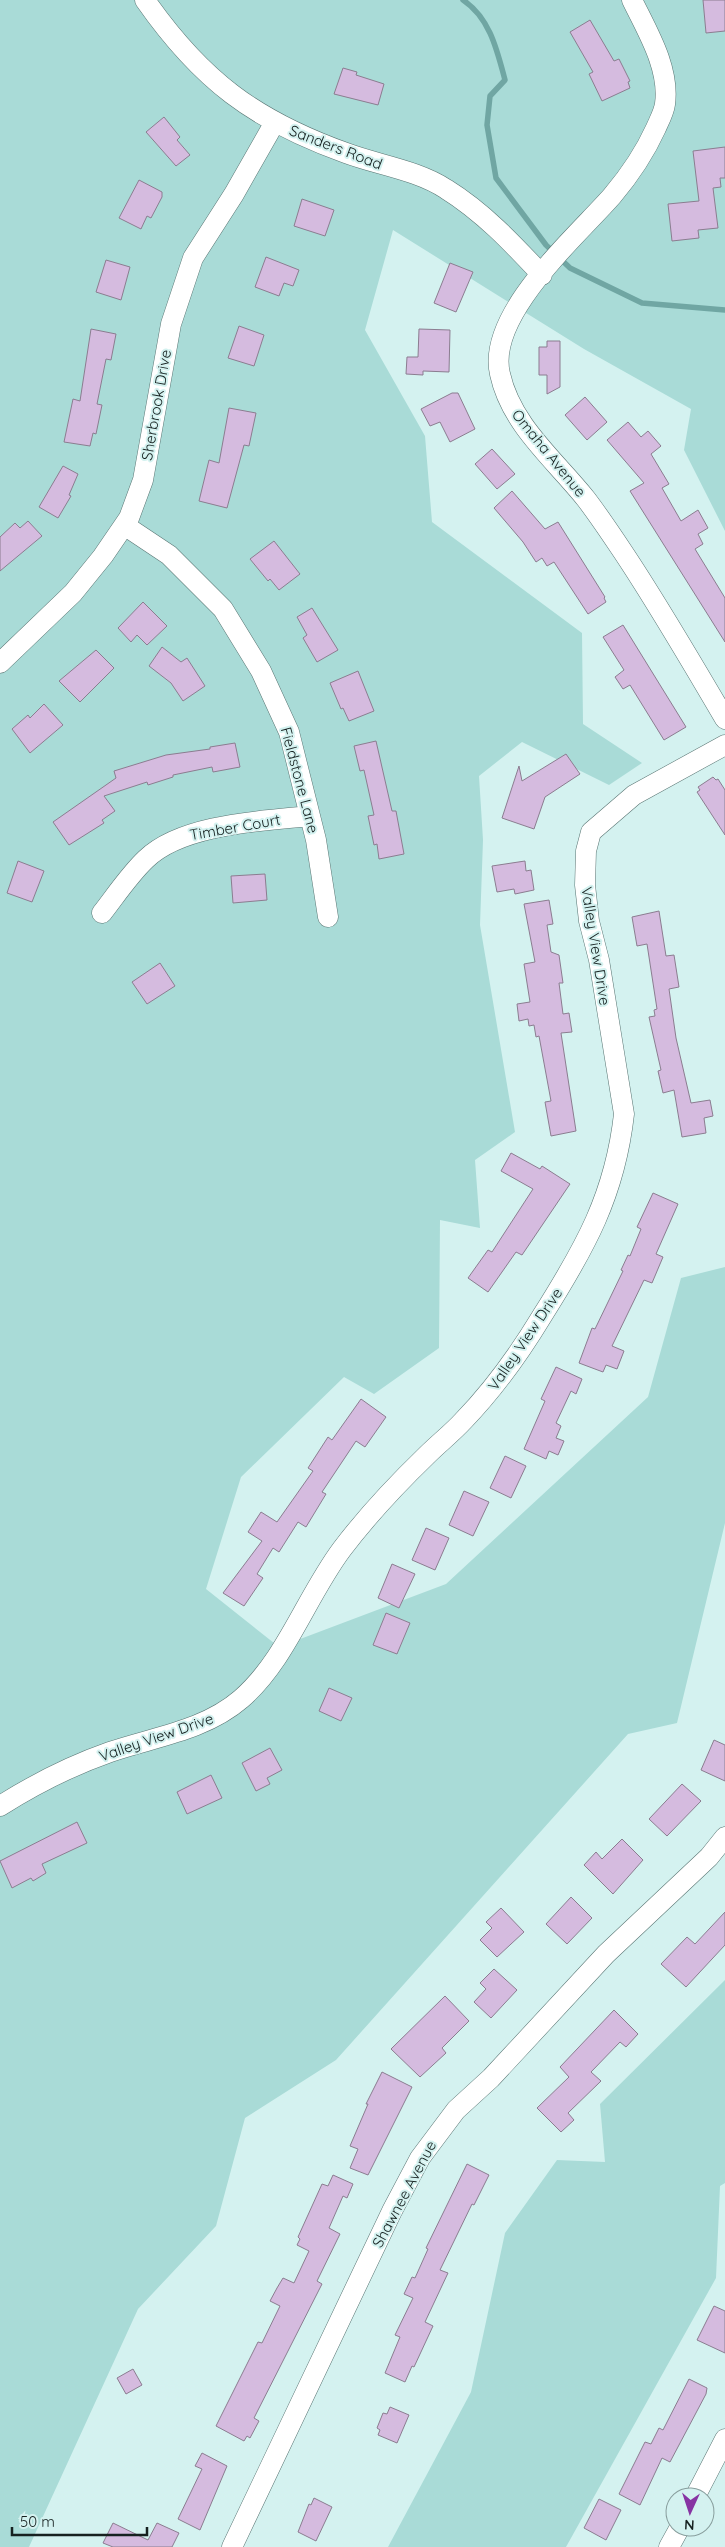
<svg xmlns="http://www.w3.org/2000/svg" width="725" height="2547" viewBox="0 0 725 2547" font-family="Quicksand,sans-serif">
	<rect width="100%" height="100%" fill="#d4f2f0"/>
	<!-- green -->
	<path fill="#a9dbd7" d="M0,0H725V531L684,450L691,409L584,349L393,230L365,330L425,436L432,522L582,633L583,724L642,763L609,785L522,742L479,776L483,840L480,925L515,1132L475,1160L480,1228L440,1220L439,1348L374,1394L344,1377L241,1477L206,1589L279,1647L446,1584L648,1397L681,1278L725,1267V1523L677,1723L628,1734L336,2060L245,2118L216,2226L138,2309L29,2547H0Z
		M725,1980V2183L720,2186L716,2278L566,2547H388L471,2392L505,2233L557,2160L605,2162L600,2104Z"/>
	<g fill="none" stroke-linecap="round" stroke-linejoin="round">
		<!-- stream -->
		<path stroke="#70a6a3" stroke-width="5.5" d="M463,0C490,18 497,50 505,80L490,96L487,125L496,178L546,245L570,268L642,303L725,310"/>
	</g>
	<!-- building -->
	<path fill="#d5bbdf" stroke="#8b7d90" d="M703,0H725V31L706,33Z
		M590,20L614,61L619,59L630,81L628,82L630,88L602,101L589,74L593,72L570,32Z
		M343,68L357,72L356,75L384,84L378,105L334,94Z
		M164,117L180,137L177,140L190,155L176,166L146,132Z
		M725,147V178H720L721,187L713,188L718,228L698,230L699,238L672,241L668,204L699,201L693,151Z
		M139,180L162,192V197L151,218L147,216L141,229L119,218Z
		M302,199L334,210L325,236L294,226Z
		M266,257L299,270L293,286L284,283L279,296L255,287Z
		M106,260L130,267L121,300L96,292Z
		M450,263L473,272L456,312L434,303Z
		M239,326L264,335L254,366L228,358Z
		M91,329L116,334L111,360L106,359L97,404L102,405L96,434L93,433L90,446L64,442L73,399L80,401Z
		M419,329L450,330L449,372L423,371V375L406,374L407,357H418Z
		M547,341H560V387L547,394V375H539V347H547Z
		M452,393H458L475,429L450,442L440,422L430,426L421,409Z
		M585,397L607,422L587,440L565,415Z
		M229,408L256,413L249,446L244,445L227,508L199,501L209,460L219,463Z
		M628,422L641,437L648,431L661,446L651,454L669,484L662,488L681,521L698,510L708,528L698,534L703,544L695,549L725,598V642L630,491L644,483L607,440Z
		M492,449L515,474L497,489L475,464Z
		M63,466L78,474L69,495L71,496L58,518L39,507Z
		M512,491L545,529L558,522L605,597L604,598L606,602L588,614L554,562L547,566L542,558L536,562L523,542L494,508Z
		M28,521L42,536L0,571V537L15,523L20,528Z
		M274,541L300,574L279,590L270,579L268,581L250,559Z
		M143,602L167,626L147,645L137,635L131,642L118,628Z
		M312,608L338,650L317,662L303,638L307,635L297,617Z
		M623,625L686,727L664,740L630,685L623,689L615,677L624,670L603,637Z
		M162,647L181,662L187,658L205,686L183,701L171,683L149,666Z
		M96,650L114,668L80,702L59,681Z
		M358,671L374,711L349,721L343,708L341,709L330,683Z
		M44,704L63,725L30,753L12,729L28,715L30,718Z
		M376,741L392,811H396L404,854L379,859L377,844L374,845L368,816L374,815L364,770L360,771L354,746Z
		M235,743L240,767L213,772L212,767L173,775V777L148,785L147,782L104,796L115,811L102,820L104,823L69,845L53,822L116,778L114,771L166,755L210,749V747Z
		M566,754L580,774L545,797L534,829L502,818L519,766L522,781Z
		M713,777L716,780L718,779L725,790V835L697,792L700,790L698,787Z
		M18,861L44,871L32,902L7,893Z
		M525,861L526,871L531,870L534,890L515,894L514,889L497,892L492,866Z
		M265,874L267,900L233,903L231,876Z
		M549,900L553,924L547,925L551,952L559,955L563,983H559L563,1014L569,1013L572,1032L561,1033L576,1131L551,1136L545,1102L551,1101L539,1036L536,1037L534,1025L529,1026L528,1019L519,1021L517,1004L530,1002L524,964L535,962L524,904Z
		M659,911L666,956L674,955L679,987L669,989L676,1038L691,1103L710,1100L713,1116L704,1118L706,1133L682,1137L674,1090L663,1093L658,1071L661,1070L649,1017L655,1016L654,1010L657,1009L647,944L637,946L632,917Z
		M160,963L175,986L147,1004L132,982Z
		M511,1153L540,1169L542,1166L570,1184L522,1255L516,1252L488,1292L468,1278L488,1250L492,1252L533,1189L501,1171Z
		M653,1193L678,1204L656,1254L663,1257L652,1283L644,1280L612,1346L624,1351L617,1369L606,1365L603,1372L579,1363L592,1328L595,1329L623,1271L621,1270L628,1255L630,1256L641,1229L637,1227Z
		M556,1367L582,1379L576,1394L571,1391L556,1423L561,1426L556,1438L564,1441L558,1455L549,1451L546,1459L524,1449L545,1401L541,1399Z
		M361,1399L386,1417L365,1447L356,1441L322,1492L326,1494L306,1527L298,1522L279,1552L273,1548L257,1574L263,1578L244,1606L223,1593L262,1541L248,1532L261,1512L277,1522L313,1471L308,1468L328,1437L332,1440Z
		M505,1456L526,1466L511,1498L490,1488Z
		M464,1491L489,1502L473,1536L449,1525Z
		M426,1528L449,1538L435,1570L412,1560Z
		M392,1564L415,1574L399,1608L378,1598Z
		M386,1613L410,1623L397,1654L373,1645Z
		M329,1688L352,1698L341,1721L319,1711Z
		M714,1740L725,1745V1781L701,1770Z
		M270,1748L282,1770L267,1778L270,1784L256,1791L242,1763Z
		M211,1775L222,1798L187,1814L177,1792Z
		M682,1784L701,1801L667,1836L649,1819Z
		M77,1822L87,1843L42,1864L46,1873L33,1881L31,1878L12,1888L0,1861Z
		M622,1839L643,1860L613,1894L584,1865L596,1852L602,1859Z
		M571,1897L592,1918L567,1944L546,1924Z
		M501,1908L524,1932L497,1957L480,1940L492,1928L486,1922Z
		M725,1912V1945L686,1987L661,1964L687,1937L695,1944Z
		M494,1969L517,1990L491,2018L474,2002L486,1989L480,1983Z
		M445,1996L469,2021L442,2048L446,2053L420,2077L391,2049Z
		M614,2010L638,2034L626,2047L620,2042L591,2072L601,2081L568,2113L574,2120L561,2132L537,2108L569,2077L560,2067Z
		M382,2072L412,2087L368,2175L350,2168L358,2149L350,2146L368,2104H366Z
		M467,2164L489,2175L474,2205L472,2204L440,2270L448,2273L425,2322L433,2326L414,2367L412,2366L405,2382L385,2373L400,2337L395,2335L413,2298L404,2294L412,2277L415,2278L428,2249L426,2248Z
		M333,2175L353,2184L347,2198L343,2196L329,2228L340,2234L317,2281L322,2284L254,2418L259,2421L250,2438L247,2436L244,2441L216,2426L258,2342L262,2343L280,2306L270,2301L277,2288L283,2278L294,2283L309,2251L297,2245L300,2239L298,2237L322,2184L328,2186Z
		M714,2306L725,2311V2353L697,2340Z
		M133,2369L142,2385L126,2394L117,2378Z
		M689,2379L707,2388L706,2394L670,2462L662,2458L640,2505L619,2494L645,2442L651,2444L659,2428L663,2430Z
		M390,2407L409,2415L397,2443L378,2435L380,2430L377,2428L383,2413L387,2414Z
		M202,2453L227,2466L200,2530L178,2519L202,2469L195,2466Z
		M314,2498L332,2507L316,2541L298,2532L309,2504L311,2505Z
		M599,2499L621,2510L606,2540L584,2528Z
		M113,2523L148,2540L157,2523L179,2533L172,2547H113L103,2543Z"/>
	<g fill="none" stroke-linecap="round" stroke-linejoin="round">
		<defs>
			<path id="street" d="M145,0C201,80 254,120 346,153C378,165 417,170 446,189C483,212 512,243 542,275
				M632,0C647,31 670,68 665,104C664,112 659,121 656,128C645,152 629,176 612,196C576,237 486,315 500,374C511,425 555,460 586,499C599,516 611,534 623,552C659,606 692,663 725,719
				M124,525L169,555L223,609L261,671L289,732L316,840L328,917
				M0,663L73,593L103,556L129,518L143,480L171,324L193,258L234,194L275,122
				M102,913C116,895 130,874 146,859C182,824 262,821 310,816
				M0,1806C35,1784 70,1766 110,1752C153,1737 204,1731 241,1699C286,1660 306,1597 342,1549C367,1516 397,1484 427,1455C439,1443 452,1433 463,1421C494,1389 519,1354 542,1316C585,1248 615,1195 624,1114L599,960L589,921L585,885L586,851L591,832L634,795L725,745
				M695,2497L725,2439
				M232,2547L392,2211L420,2158L456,2110L491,2078L606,1954L709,1857L725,1837
				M669,2547L680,2527"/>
		</defs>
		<!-- street casing -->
		<use href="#street" stroke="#597573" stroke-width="21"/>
		<!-- street -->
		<use href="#street" stroke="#fff" stroke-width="20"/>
	</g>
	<g text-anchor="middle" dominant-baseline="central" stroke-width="4" stroke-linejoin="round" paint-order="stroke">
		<!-- street labels -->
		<g font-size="15" fill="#162120" stroke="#d4f2f0">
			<text transform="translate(336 147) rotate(21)">Sanders Road</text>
			<text transform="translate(156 405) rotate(-80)">Sherbrook Drive</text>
			<text transform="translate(549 453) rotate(51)">Omaha Avenue</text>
			<text transform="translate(300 780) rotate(75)">Fieldstone Lane</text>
			<text transform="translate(235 827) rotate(-10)">Timber Court</text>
			<text transform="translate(596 946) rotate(81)">Valley View Drive</text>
			<text transform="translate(525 1339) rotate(-56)">Valley View Drive</text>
			<text transform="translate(156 1737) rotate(-19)">Valley View Drive</text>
			<text transform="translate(404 2194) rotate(-62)">Shawnee Avenue</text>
		</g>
	</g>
	<!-- north arrow -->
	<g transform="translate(690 2512) rotate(183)"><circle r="24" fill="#d4f2f0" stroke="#889e9d"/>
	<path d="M0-4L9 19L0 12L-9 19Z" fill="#8734a3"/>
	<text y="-8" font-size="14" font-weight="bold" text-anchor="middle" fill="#162120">N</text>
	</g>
	<!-- scale -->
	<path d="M12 2527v8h135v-8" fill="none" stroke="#162120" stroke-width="2.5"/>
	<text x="20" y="2527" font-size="15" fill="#162120" stroke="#d4f2f0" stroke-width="4" paint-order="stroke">50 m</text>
</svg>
